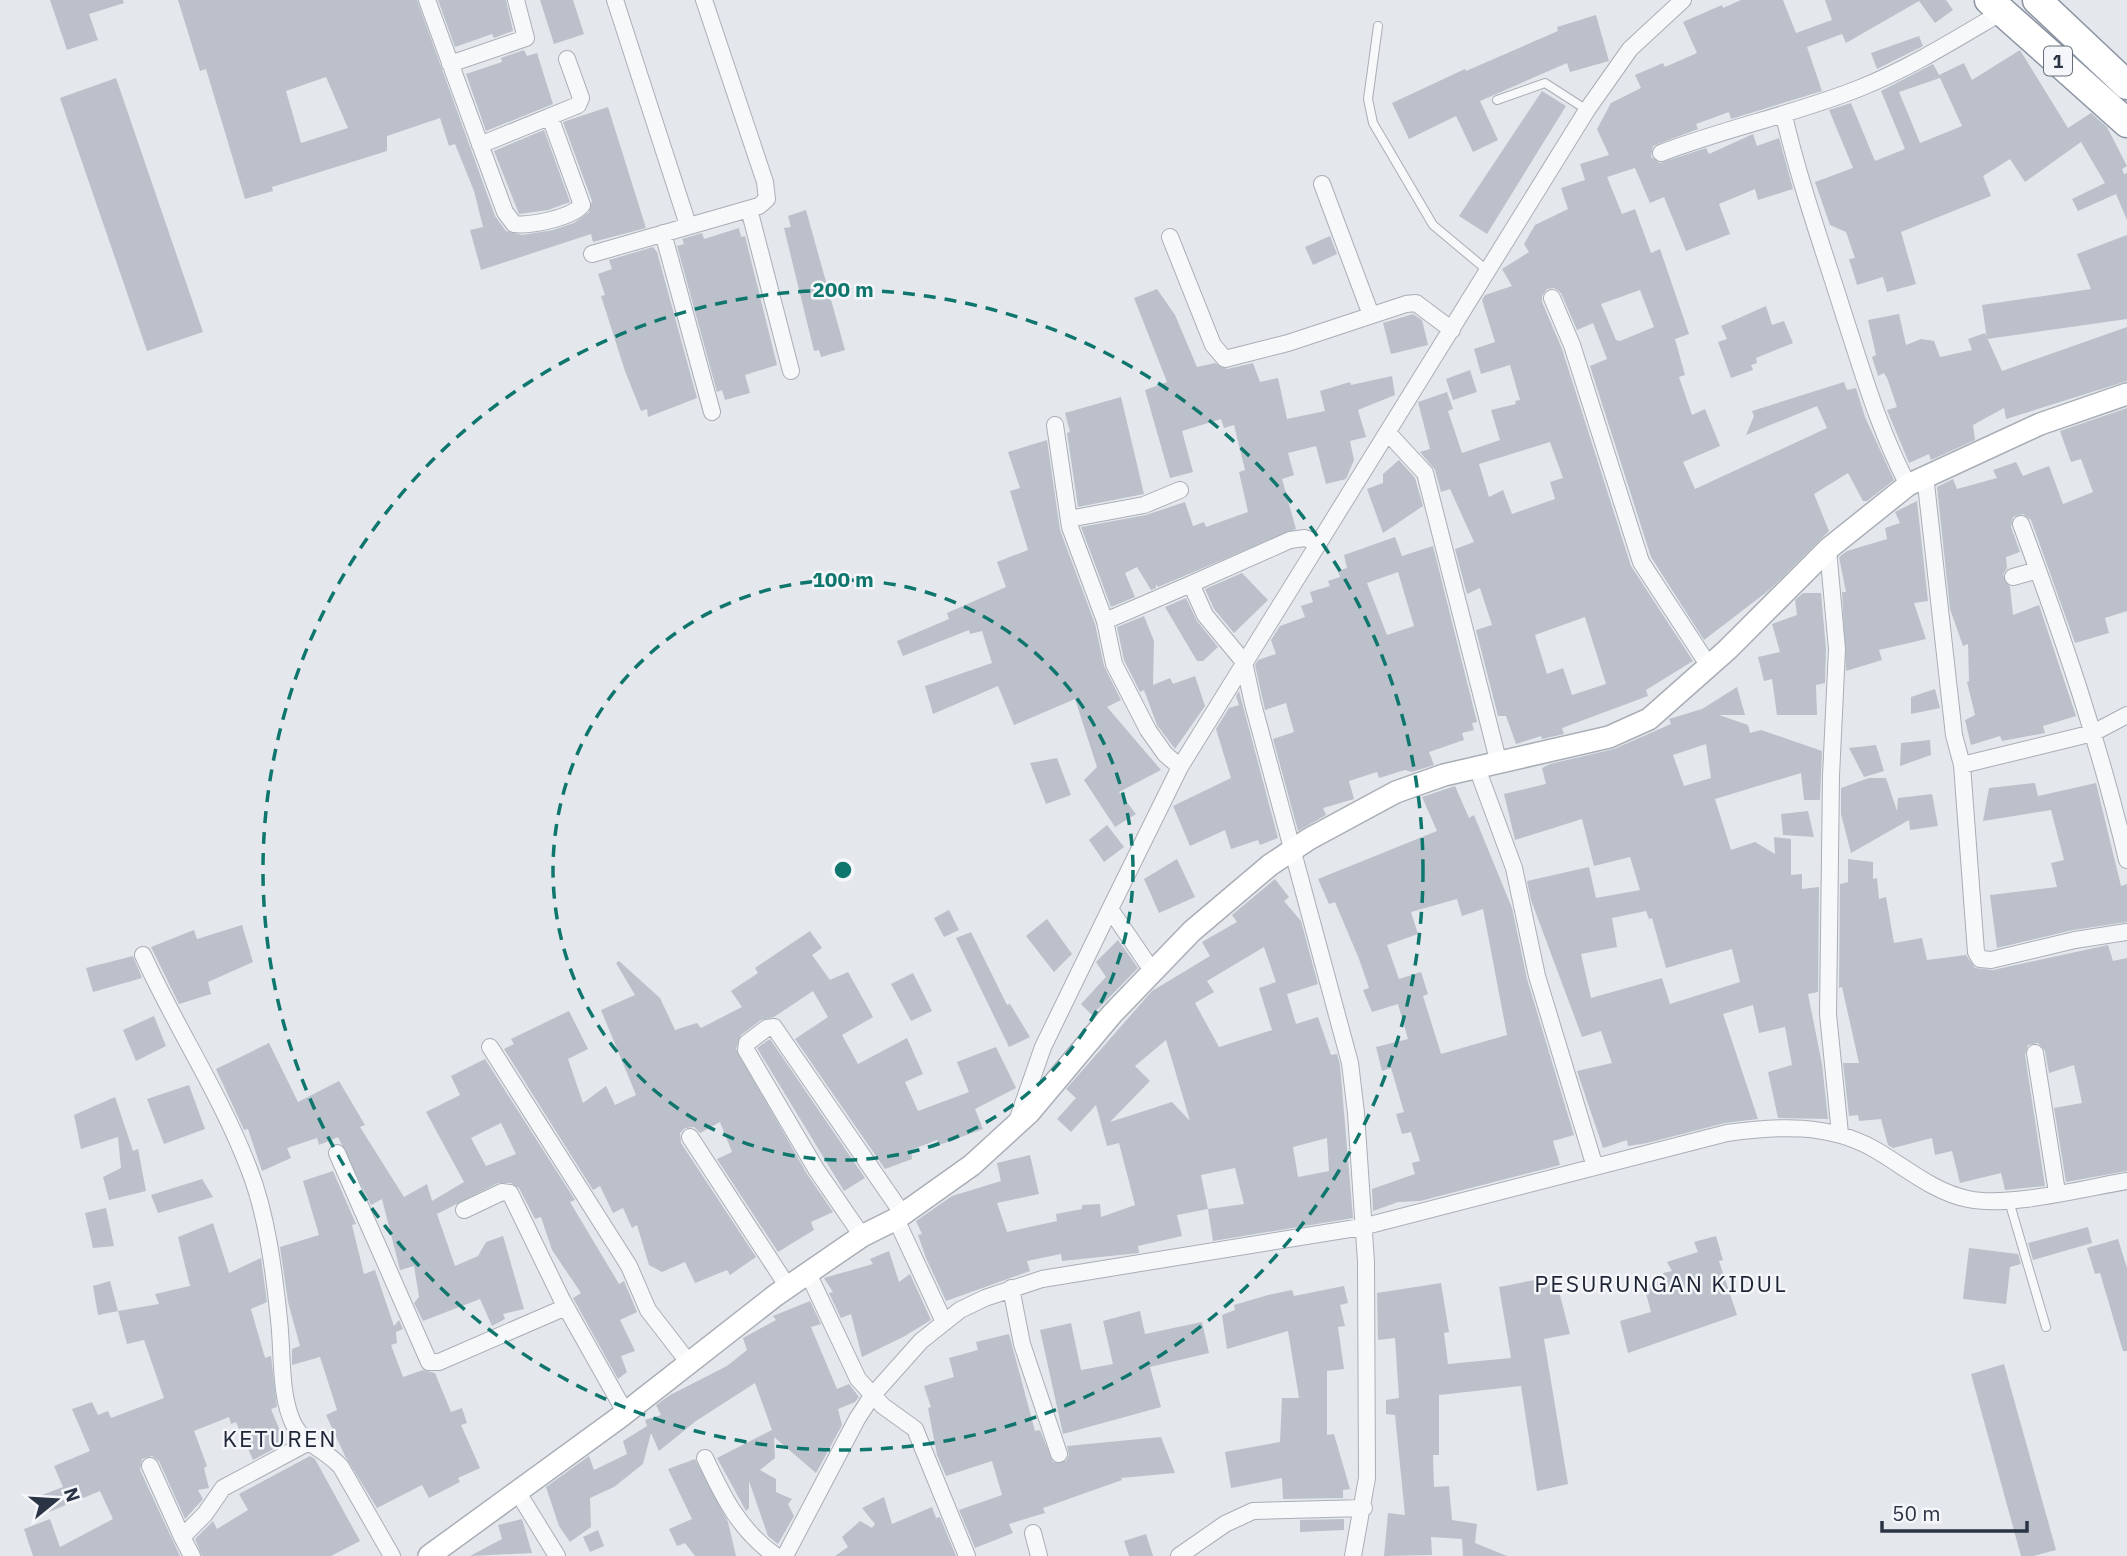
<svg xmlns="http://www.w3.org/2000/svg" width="2127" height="1556" viewBox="0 0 2127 1556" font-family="'IBM Plex Sans',sans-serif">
	<rect width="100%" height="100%" fill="#e4e7ec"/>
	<!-- building -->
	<path fill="#bbc0ca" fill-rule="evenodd" d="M50,0H123L124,3L89,14L98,40L67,50Z
		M178,0H417L495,216L506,231L522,235L553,230L574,223L589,212L592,201L563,122L608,107L646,228L593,242L591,234L481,270L470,230L483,227L474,191L455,144L449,146L440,118L387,136V151L272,187L273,191L245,199L206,69L200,71ZM326,77L348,128L301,143L286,91Z
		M438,0H506L513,31L494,38L492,34L455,47Z
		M540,0H573L584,34L554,44Z
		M1741,0H1783L1796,33L1832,20L1825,0H1946L1953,10L1935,23L1919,1L1846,43L1842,34L1807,47L1822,91L1731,119L1729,112L1696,124L1698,129L1653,146L1651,157L1660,163L1706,148L1709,154L1753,134L1757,146L1779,138L1793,189L1758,200L1755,189L1719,204L1730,234L1686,251L1664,197L1650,203L1635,168L1607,177L1622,214L1635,209L1651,253L1660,249L1689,334L1675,339L1685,375L1679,377L1692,415L1705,409L1720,446L1683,462L1695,489L1827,428L1817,406L1746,435L1754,416L1752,411L1844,382L1847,390L1856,388L1865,417L1894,480L1867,501H1863L1848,473L1814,494L1829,531L1768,591L1704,640L1651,557L1590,366L1607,359L1593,323L1577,330L1561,293L1554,288L1547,289L1542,296V302L1562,349L1631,566L1693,661L1646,690L1648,696L1562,728L1564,734L1542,739L1541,736L1516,744L1506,716H1498L1476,630L1492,625L1480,588L1467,594L1455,549L1474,542L1450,489L1441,492L1435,470L1420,452L1430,449L1418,402L1447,392L1453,409L1448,411L1462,453L1500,440L1491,410L1516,404L1515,401L1520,400L1510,365L1481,374L1474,349L1495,342L1482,300L1485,295L1512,286L1502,269L1529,252L1524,244L1535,225L1568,209L1561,188L1585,180L1580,164L1609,155L1597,129L1611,103L1641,88L1635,75L1663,63L1665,67L1697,53L1683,22L1722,5L1723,8ZM1640,290L1654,327L1620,341L1616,340L1601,304ZM1550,442L1563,478L1550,482L1555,499L1512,514L1503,490L1489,497L1479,464ZM1585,617L1606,684L1572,695L1563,668L1547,674L1535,635Z
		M1596,15L1609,61L1570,72L1567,63L1480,101L1498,140L1473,152L1456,116L1409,139L1392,103L1465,69L1466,71L1558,31L1557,27Z
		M1919,36L1923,46L1877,69L1871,53Z
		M524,50L527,56L537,53L553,104L486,131L466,74L502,62L501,58Z
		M2020,50L2068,128L2091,113L2107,127L2127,166L2122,169L2124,174L2127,173V220L2116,194L2078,211L2072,199L2105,183L2081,142L2025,182L2010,159L1983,176L1991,196L1901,232L1916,284L1887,292L1883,277L1857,285L1849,259L1855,258L1846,232L1830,225L1815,182L1853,168L1829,110L1851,103L1875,161L1905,149L1881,91L1933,64L1939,75L1964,63L1972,80ZM1940,78L1962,126L1920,143L1899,92Z
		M116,78L203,332L147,351L60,98Z
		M1542,91L1566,106L1487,234L1459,216Z
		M544,130L570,202L548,210L519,214L494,151Z
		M806,210L845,350L821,357L819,350L814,351L784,228L791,227L788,216Z
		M739,228L741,237L745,236L777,365L745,375L750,393L725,400L722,390L717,392L677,246L684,244L682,239L702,233L704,239Z
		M2127,235V319L1987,339L1982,305L2091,289L2077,254Z
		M1330,236L1337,254L1313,265L1305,247Z
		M653,247L657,252L697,398L648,417L647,409L641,411L625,371L601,296L605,295L598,274L612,269L609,260Z
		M1157,289L1175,315L1197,367L1215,363L1227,369L1253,363L1260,382L1278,378L1287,419L1325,411L1320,391L1350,382L1351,385L1392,376L1395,395L1358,410L1366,437L1350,441L1354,460L1346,479L1326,484L1316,446L1288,453L1294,475L1282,479L1296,529L1158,587L1156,584V588L1151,590L1137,567L1125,573L1135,597L1111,607L1081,527L1146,515L1185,502L1193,526L1204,522L1206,527L1248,512L1239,472L1245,470L1234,425L1224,428L1221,419L1182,431L1193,472L1170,478L1145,390L1167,382L1134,298Z
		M1766,306L1772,325L1784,321L1793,343L1756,358L1757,363L1751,365L1753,370L1731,378L1718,342L1727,339L1721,326Z
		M1413,314L1422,320L1428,345L1391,354L1383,323Z
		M1899,314L1906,345L1921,339L1934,341L1940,357L1972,350L1968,339L1985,333L2002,371L2127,327V381L2006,419L2004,408L1973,425L1975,440L1931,460L1929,454L1909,463L1887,410L1897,407L1887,378L1884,373L1878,376L1872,357L1876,355L1868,320Z
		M1470,370L1477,392L1453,400L1446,379Z
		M1121,397L1144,494L1078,507L1067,433L1070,432L1065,413Z
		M2127,408V611L2105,618L2109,633L2075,643L2031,520L2023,514L2013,517L2011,527L2020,552L2006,557L2007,568L2003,575L2010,587L2013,615L2039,605L2076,716L2043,726L2045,733L2002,741L2000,736L1971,745L1965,720L1975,715L1967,682L1969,681L1968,644L1963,646L1950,609L1937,487L1953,479L1957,489L1997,478L1993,470L2016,462L2023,476L2049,466L2063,504L2093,492L2081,459L2071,462L2060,431Z
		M1047,440L1060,530L1095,624L1104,666L1121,700L1107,707L1161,770L1119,792L1136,814L1115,827L1084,780L1097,767L1075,699L1014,725L998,686L933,714L925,686L992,663L982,631L970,634L969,630L903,656L897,641L949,619L947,613L1006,587L997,562L1028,550L1010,491L1020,488L1008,452Z
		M1399,460L1415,478L1423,506L1383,533L1367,489L1383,483V474Z
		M1917,501L1928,601L1914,603L1926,639L1879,650L1882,660L1846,671L1842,592H1846L1839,557L1847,551L1887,539L1885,528L1900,523L1895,512Z
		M1395,537L1402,556L1433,546L1477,722L1472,723L1474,730L1462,733L1464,740L1429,752L1434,765L1412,772L1405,770L1379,778L1377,772L1349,781L1354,799L1323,808L1326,815L1298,831L1273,739L1294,732L1286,703L1265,710L1255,665L1258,660L1276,654L1271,640L1280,626L1305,617L1301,606L1313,602L1310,592L1330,586L1328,581L1340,577L1338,571L1347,568L1344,555ZM1398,572L1414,626L1387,635L1367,583Z
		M1242,573L1268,600L1234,633L1214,609L1205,589Z
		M1803,593H1821L1826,649L1825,683L1816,685L1817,715H1777L1772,679L1764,681L1758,657L1780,652L1772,624L1797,615L1795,600Z
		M1186,598L1197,621L1218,647L1203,661H1197L1165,607Z
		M1144,616L1154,641L1153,685L1170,678L1173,684L1195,676L1205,706L1175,749L1157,725L1144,690L1140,692L1124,660L1117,627Z
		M1737,687L1745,715H1719L1748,725L1750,733L1761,730L1822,751L1820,800H1804L1801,773L1715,799L1731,850L1755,842L1775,854L1774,837L1791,839V875L1802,874V889L1819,887L1818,992L1808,994L1822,1064L1828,1119L1778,1118L1768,1072L1792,1065L1785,1027L1759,1033L1753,1005L1723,1014L1758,1119L1725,1123L1647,1143L1628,1146L1627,1140L1603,1148L1577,1071L1612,1063L1601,1031L1582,1037L1531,900L1527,881L1589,867L1596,898L1640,890L1630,857L1594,866L1582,819L1515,840L1504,794L1546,784L1542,768L1550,764L1614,749L1671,724L1669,719L1702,709ZM1706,744L1711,778L1684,786L1673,755ZM1646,911L1649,919L1652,918L1666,968L1732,949L1740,982L1670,1004L1662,978L1591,998L1581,954L1617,947L1612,918Z
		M1935,689L1940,708L1911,714V697Z
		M1239,691L1278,838L1260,845L1258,840L1231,849L1225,830L1190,846L1173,806L1231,778L1216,729L1229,708L1239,705L1236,696Z
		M1930,740L1931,755L1900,766L1901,743Z
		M1876,745L1884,771L1864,777L1849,748Z
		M1057,758L1071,795L1046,804L1030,763Z
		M1869,778H1886L1897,811L1898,798L1932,794L1938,826L1910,830L1909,820L1851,853L1841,814V788Z
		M2035,783L2038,796L2096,783L2121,886L2127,884V922L2073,930L1997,948L1990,895L2057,887L2051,863L2064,860L2051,810L1983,821L1989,788Z
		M1455,786L1469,818L1474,815L1512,908L1527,979L1574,1135L1553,1141L1560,1165L1420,1201L1398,1202L1373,1211L1372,1189L1415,1174L1412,1163L1420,1161L1411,1132L1402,1134L1396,1114L1404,1112L1391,1068L1382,1071L1376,1047L1408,1039L1398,1004L1372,1012L1363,990L1369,988L1359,959L1335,902L1329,904L1318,879L1437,831L1422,797ZM1457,899L1462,916L1483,909L1507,1035L1441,1054L1423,996L1428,994L1421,972L1399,979L1387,945L1418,934L1411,912Z
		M1808,811L1814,837L1783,835L1781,814Z
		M1107,825L1124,847L1104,862L1089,840Z
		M1177,859L1195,897L1159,913L1144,879Z
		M1848,859L1873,862V879L1877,878L1879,899L1886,897L1894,943L1922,938L1927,960L1966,955L1975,968L1993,970L2108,945L2113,961L2127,958V1171L2066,1182L2054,1108L2082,1103L2074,1065L2049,1073L2045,1051L2038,1043L2028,1045L2025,1055L2045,1186L2005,1190L2001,1173L1960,1183L1952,1151L1935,1155L1932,1138L1893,1148L1888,1145L1881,1119L1859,1121L1858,1115L1849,1116L1843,1063H1859L1842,987L1839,988L1840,884L1848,882Z
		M1275,879L1289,897L1284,901L1301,921L1318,984L1287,994L1296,1024L1318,1017L1331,1055L1337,1054L1340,1065L1353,1218L1213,1241L1208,1209L1177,1215L1182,1236L1138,1246L1139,1253L1062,1261L1061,1254L1027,1261L1030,1271L946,1301L926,1258L918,1235L922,1234L916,1221L952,1196L1001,1181L997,1163L1030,1155L1039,1194L997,1203L1007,1232L1057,1221L1056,1214L1082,1209V1205L1100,1204L1101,1217L1135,1205L1119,1143L1107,1146L1096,1105L1071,1132L1057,1119L1076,1098L1066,1089L1152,991L1210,956L1202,942L1237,922L1232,915ZM1264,947L1276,982L1259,988L1272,1030L1219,1047L1195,1003L1214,992L1207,981ZM1166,1040L1190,1121L1172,1102L1110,1122L1150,1081L1135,1066ZM1327,1138L1329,1171L1298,1177L1293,1147ZM1235,1168L1244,1204L1208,1209L1201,1175Z
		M949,910L959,930L944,937L934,918Z
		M1047,919L1072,954L1054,972L1026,936Z
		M242,925L253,962L208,982L211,994L179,1004L151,947L194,930L197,939Z
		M810,931L822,948L812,955L830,980L848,972L873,1017L842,1035L858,1064L907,1038L923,1074L905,1082L918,1111L969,1092L957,1062L996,1047L1016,1088L975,1109L983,1129L939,1145L937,1140L911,1150L912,1159L885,1169L795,1039L828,1017L813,991L774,1017L761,1020L741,1035L736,1049L807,1174L833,1212L811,1222L814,1230L778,1252L717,1159L732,1152L720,1122L700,1133L694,1127L685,1128L680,1133L681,1143L756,1257L730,1275L727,1270L695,1283L685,1262L662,1272L649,1265L637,1225L632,1228L623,1208L613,1213L600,1186L593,1190L504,1049L514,1044L511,1039L569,1011L588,1049L568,1059L583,1103L606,1086L615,1105L636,1095L601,1010L635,995L616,963L619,961L660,998L675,1030L697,1023L701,1028L742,1007L731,991L758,973L755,968Z
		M971,932L1007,1005L1010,1004L1030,1037L1009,1047L956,938Z
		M1118,940L1138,968L1092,1015L1081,1004L1106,977L1096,962Z
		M133,956L142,978L93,992L86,968Z
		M913,973L932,1011L911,1021L891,984Z
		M154,1016L166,1046L136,1061L123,1030Z
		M770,1039L865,1178L844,1191L757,1048Z
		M269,1043L298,1102L339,1081L365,1125L360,1127L404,1197L427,1184L432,1201L464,1182L426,1112L460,1095L451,1076L485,1059L575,1200L570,1202L619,1284L624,1281L637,1312L620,1320L635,1351L621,1356L627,1372L618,1379L573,1298L581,1293L552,1250L541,1217L535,1219L519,1188L511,1183H498L437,1214L455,1266L478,1256L486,1242L503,1236L524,1309L503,1314L505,1319L492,1326L480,1299L423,1321L414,1303L419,1297L414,1266L400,1270L382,1199L371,1205L338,1137L319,1145L317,1138L287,1148L291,1158L262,1171L248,1129L244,1130L216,1069ZM501,1123L516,1154L486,1166L471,1138Z
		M189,1085L205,1129L164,1144L147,1099Z
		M115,1097L133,1151L138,1149L146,1191L109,1200L103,1177L121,1168L118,1137L81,1149L74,1115Z
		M333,1171L356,1224L352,1225L364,1274L375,1270L394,1326L399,1320L403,1329L396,1332L397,1343L391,1345L403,1377L423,1370L435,1373L451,1412L462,1408L467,1423L461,1425L480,1468L458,1478L460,1482L429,1498L422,1485L377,1508L345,1456L326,1415L337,1410L320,1357L292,1365V1349L300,1346L288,1302L280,1247L319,1235L303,1181Z
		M202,1179L213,1197L158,1213L151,1195Z
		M106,1208L114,1246L93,1248L85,1213Z
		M213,1223L229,1273L261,1258L267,1302L251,1309L265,1358L271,1356L277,1407L271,1409L285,1443L253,1460L236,1422L231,1424L229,1417L194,1431L207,1466L204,1468L209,1488L198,1490L203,1499L185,1519L159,1461L152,1456L142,1459L140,1470L180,1556H33L24,1529L50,1519L60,1547L113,1519L100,1491L49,1512L42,1495L63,1487L54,1466L90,1451L72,1409L92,1402L98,1415L108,1411L111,1418L164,1398L144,1340L127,1344L118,1311L159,1304L155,1294L190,1286L178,1237Z
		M2088,1227L2092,1243L2033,1260L2028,1243Z
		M1716,1236L1723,1260L1719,1261L1737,1315L1628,1353L1620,1321L1651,1312L1644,1286L1665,1279L1663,1273L1672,1271L1667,1262L1698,1252L1694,1242Z
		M2118,1239L2127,1268V1351H2123L2100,1273L2095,1274L2087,1248Z
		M1969,1248L2018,1254L2021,1264L2010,1267L2006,1304L1963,1299Z
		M889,1251L899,1282L910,1274L931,1320L903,1337L862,1357L851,1314L841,1318L829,1293L833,1292L824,1278L873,1264L870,1259Z
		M1555,1276L1570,1334L1544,1339L1568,1484L1537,1491L1521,1386L1439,1395V1455H1433L1434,1487L1449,1486L1452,1520L1477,1524L1475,1543L1507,1556H1463L1462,1539L1431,1537L1432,1555L1384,1556L1388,1513L1405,1515L1395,1415L1386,1414V1400L1399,1398L1395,1338L1378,1340L1377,1293L1441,1283L1449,1332L1444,1333L1448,1364L1511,1358L1499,1287Z
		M110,1281L118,1311L98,1315L93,1286Z
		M1344,1286L1348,1303L1340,1305L1345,1326L1338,1327L1344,1369L1327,1371V1435L1334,1434L1350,1489L1343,1490V1498L1283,1499L1282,1478L1231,1488L1225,1452L1280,1442L1282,1398H1299L1288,1331L1227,1349L1222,1315L1235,1310L1234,1305L1268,1295L1292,1290L1294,1296Z
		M810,1301L821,1324L811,1327L837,1389L849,1384L859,1397L855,1402L838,1409L842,1425L816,1473L774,1437L775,1458L760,1470L776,1479V1492L792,1499L788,1504L794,1516L778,1544L768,1536L749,1481V1508L746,1511L717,1458L772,1430L755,1383L696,1421L659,1451L651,1433L643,1464L614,1487L590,1498L591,1527L570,1542L559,1526L546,1487L589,1456L594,1470L627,1454L623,1441L647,1426L645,1420L661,1415L656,1405L670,1395L727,1366L747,1350L743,1338L776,1320L773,1316Z
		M1140,1311L1145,1334L1202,1322L1209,1353L1150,1367L1161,1407L1063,1434L1040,1330L1071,1323L1081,1370L1113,1364L1103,1321Z
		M1009,1334L1035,1431L1040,1430L1053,1462L1066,1461L1069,1455L1067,1446L1161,1437L1175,1473L1121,1478L1122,1480L1043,1508L1045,1513L1009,1524L1013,1533L975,1548L959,1510L1002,1495L992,1461L946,1476L937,1455L928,1408L931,1407L924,1386L954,1377L949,1358L978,1350L976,1342Z
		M2004,1364L2056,1550L2033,1556H2021L1971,1374Z
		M310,1456L315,1459L360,1541L331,1556H202L195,1539L213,1521L217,1529L248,1510L239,1494Z
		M695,1459L728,1522L736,1556H695L685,1543L677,1546L669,1529L692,1519L668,1469Z
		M884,1497L892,1524L932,1507L936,1518L940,1517L956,1556H835L848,1547L842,1537L860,1521L872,1528L875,1524L862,1508Z
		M522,1519L532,1553L470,1556L502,1539L498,1525Z
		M1344,1519V1530L1300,1532V1520Z
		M598,1530L604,1546L590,1552L583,1537Z
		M1146,1534L1153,1556H1129L1124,1541Z"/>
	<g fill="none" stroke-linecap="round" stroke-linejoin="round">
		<defs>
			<path id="lane" d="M1378,26L1368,99L1373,123L1433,225L1488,271
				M1497,100L1545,83L1587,110
				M2009,1201L2046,1327"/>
			<path id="street" d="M427,0L505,212L514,224C531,226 571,218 582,205L550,117
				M615,0L688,225
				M450,64L526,38L516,0
				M1784,116C1800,184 1823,248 1844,315C1863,373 1879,430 1908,485
				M480,145L578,105L581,98L567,59
				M1661,153C1726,128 1795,114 1860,88C1910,68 1956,39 2002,12
				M1322,184L1371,315
				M749,209L791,371
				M663,233L712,412
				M1170,237L1213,345L1225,359L1288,343L1406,304L1416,303L1452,330
				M592,254L759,206L767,199L765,182L704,0
				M1552,298L1572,345L1641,562L1709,666
				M1055,425L1070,527L1105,621L1114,664L1148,730L1165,754L1180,767
				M1388,433L1425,473L1499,764
				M1925,475L1954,735L1962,765L2093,733L2127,715
				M1069,519L1144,505L1180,490
				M2021,524C2062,634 2100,745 2127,860
				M1319,544L1305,538L1290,540L1191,584L1205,615L1244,662L1253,704L1350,1063L1356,1113L1366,1262L1367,1478L1353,1556
				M1828,549L1837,649L1831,776L1828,1014L1840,1134
				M2013,577L2038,570
				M1105,621L1191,584
				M1962,765L1976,952L1980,959L1991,960L2075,940L2127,932
				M1477,768L1514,868L1537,976L1595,1167
				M143,955C176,1028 221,1095 249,1169C267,1215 274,1271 279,1320C283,1353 279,1395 294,1425C304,1444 328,1451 341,1467L392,1556
				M1153,972L1110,909L1180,767L1587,110L1630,49L1683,0
				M490,1047L629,1266L648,1310L689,1363
				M2035,1053L2057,1192
				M1016,1124L1043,1047L1110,909
				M690,1137L788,1287
				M337,1153L429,1362H439L566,1307
				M464,1210L502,1192L510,1193L562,1300L625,1412
				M896,1219L944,1322
				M862,1236L816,1169L746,1050L747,1043L767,1028L774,1027L902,1213
				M808,1273L858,1379L883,1406L915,1429L967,1556
				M1011,1288L1022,1344L1059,1454
				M705,1458C723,1497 740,1531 776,1556
				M150,1466L182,1537
				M517,1491L557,1556
				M1033,1533L1039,1556
				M192,1556L182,1537L205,1514L223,1488L309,1442
				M785,1556L857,1419L872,1396L921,1341L960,1310L985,1298L1042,1279L1362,1227L1727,1133C1777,1126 1828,1123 1874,1149C1904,1166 1933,1192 1968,1199C2008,1208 2085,1188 2127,1181
				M1179,1556L1225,1524L1253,1511L1364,1508"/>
			<path id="secondary" d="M429,1556L620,1417L776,1295L862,1236L896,1219L972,1165L1029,1113L1112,1014L1192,931L1270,865L1309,839L1396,792L1444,775L1609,737L1649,719L1727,650L1828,549L1908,485L2040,424L2127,394"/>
			<path id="highway" d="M1989,0L2127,123
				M2037,0L2127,85"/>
		</defs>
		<!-- lane casing -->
		<use href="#lane" stroke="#a9aeb7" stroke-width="10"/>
		<!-- street casing -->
		<use href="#street" stroke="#a9aeb7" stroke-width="18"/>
		<!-- secondary casing -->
		<use href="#secondary" stroke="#a9aeb7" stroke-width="24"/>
		<!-- highway casing -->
		<use href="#highway" stroke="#8b94a3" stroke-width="31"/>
		<!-- lane -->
		<use href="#lane" stroke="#f7f8fa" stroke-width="8"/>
		<!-- street -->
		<use href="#street" stroke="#f7f8fa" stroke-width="16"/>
		<!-- secondary -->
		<use href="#secondary" stroke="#fff" stroke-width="21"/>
		<!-- highway -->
		<use href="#highway" stroke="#fff" stroke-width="28"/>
	</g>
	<!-- distance rings -->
	<g fill="none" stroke="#0f766e" stroke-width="3.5" stroke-dasharray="12 9">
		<circle cx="843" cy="870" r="290"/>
		<circle cx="843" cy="870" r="580"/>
	</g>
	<g text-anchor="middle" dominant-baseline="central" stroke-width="5" stroke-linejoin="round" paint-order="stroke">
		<!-- shield labels -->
		<rect fill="#f4f6f9" stroke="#676e7b" stroke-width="2" x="2044" y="46.5" width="28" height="29" rx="5"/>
		<g font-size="18" font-weight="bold" fill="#2b3445">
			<text x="2058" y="61">1</text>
		</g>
		<!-- quarter labels -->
		<g font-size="23" letter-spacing="2" fill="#1d2536" stroke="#f4f6f9">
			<text x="1661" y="1283">PESURUNGAN KIDUL</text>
			<text x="280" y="1438">KETUREN</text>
		</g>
	</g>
	<circle cx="843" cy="870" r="10" fill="#0f766e" stroke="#f4f6f9" stroke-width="3.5"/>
	<g font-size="21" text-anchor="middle" font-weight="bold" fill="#0f766e" stroke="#f4f6f9" stroke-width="5" stroke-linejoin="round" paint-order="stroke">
		<text x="843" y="297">200 m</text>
		<text x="843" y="587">100 m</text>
	</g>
	<!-- north arrow -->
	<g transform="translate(56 1500) rotate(72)" stroke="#f4f6f9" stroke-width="5" paint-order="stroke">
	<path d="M0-5L12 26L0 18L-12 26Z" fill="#2b3445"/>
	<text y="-10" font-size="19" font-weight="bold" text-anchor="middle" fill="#2b3445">N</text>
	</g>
	<!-- scale -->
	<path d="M1882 1521v10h145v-10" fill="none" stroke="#2b3445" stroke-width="3.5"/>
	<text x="1892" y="1521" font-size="21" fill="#2b3445" stroke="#f4f6f9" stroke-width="5" paint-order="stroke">50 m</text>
</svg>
